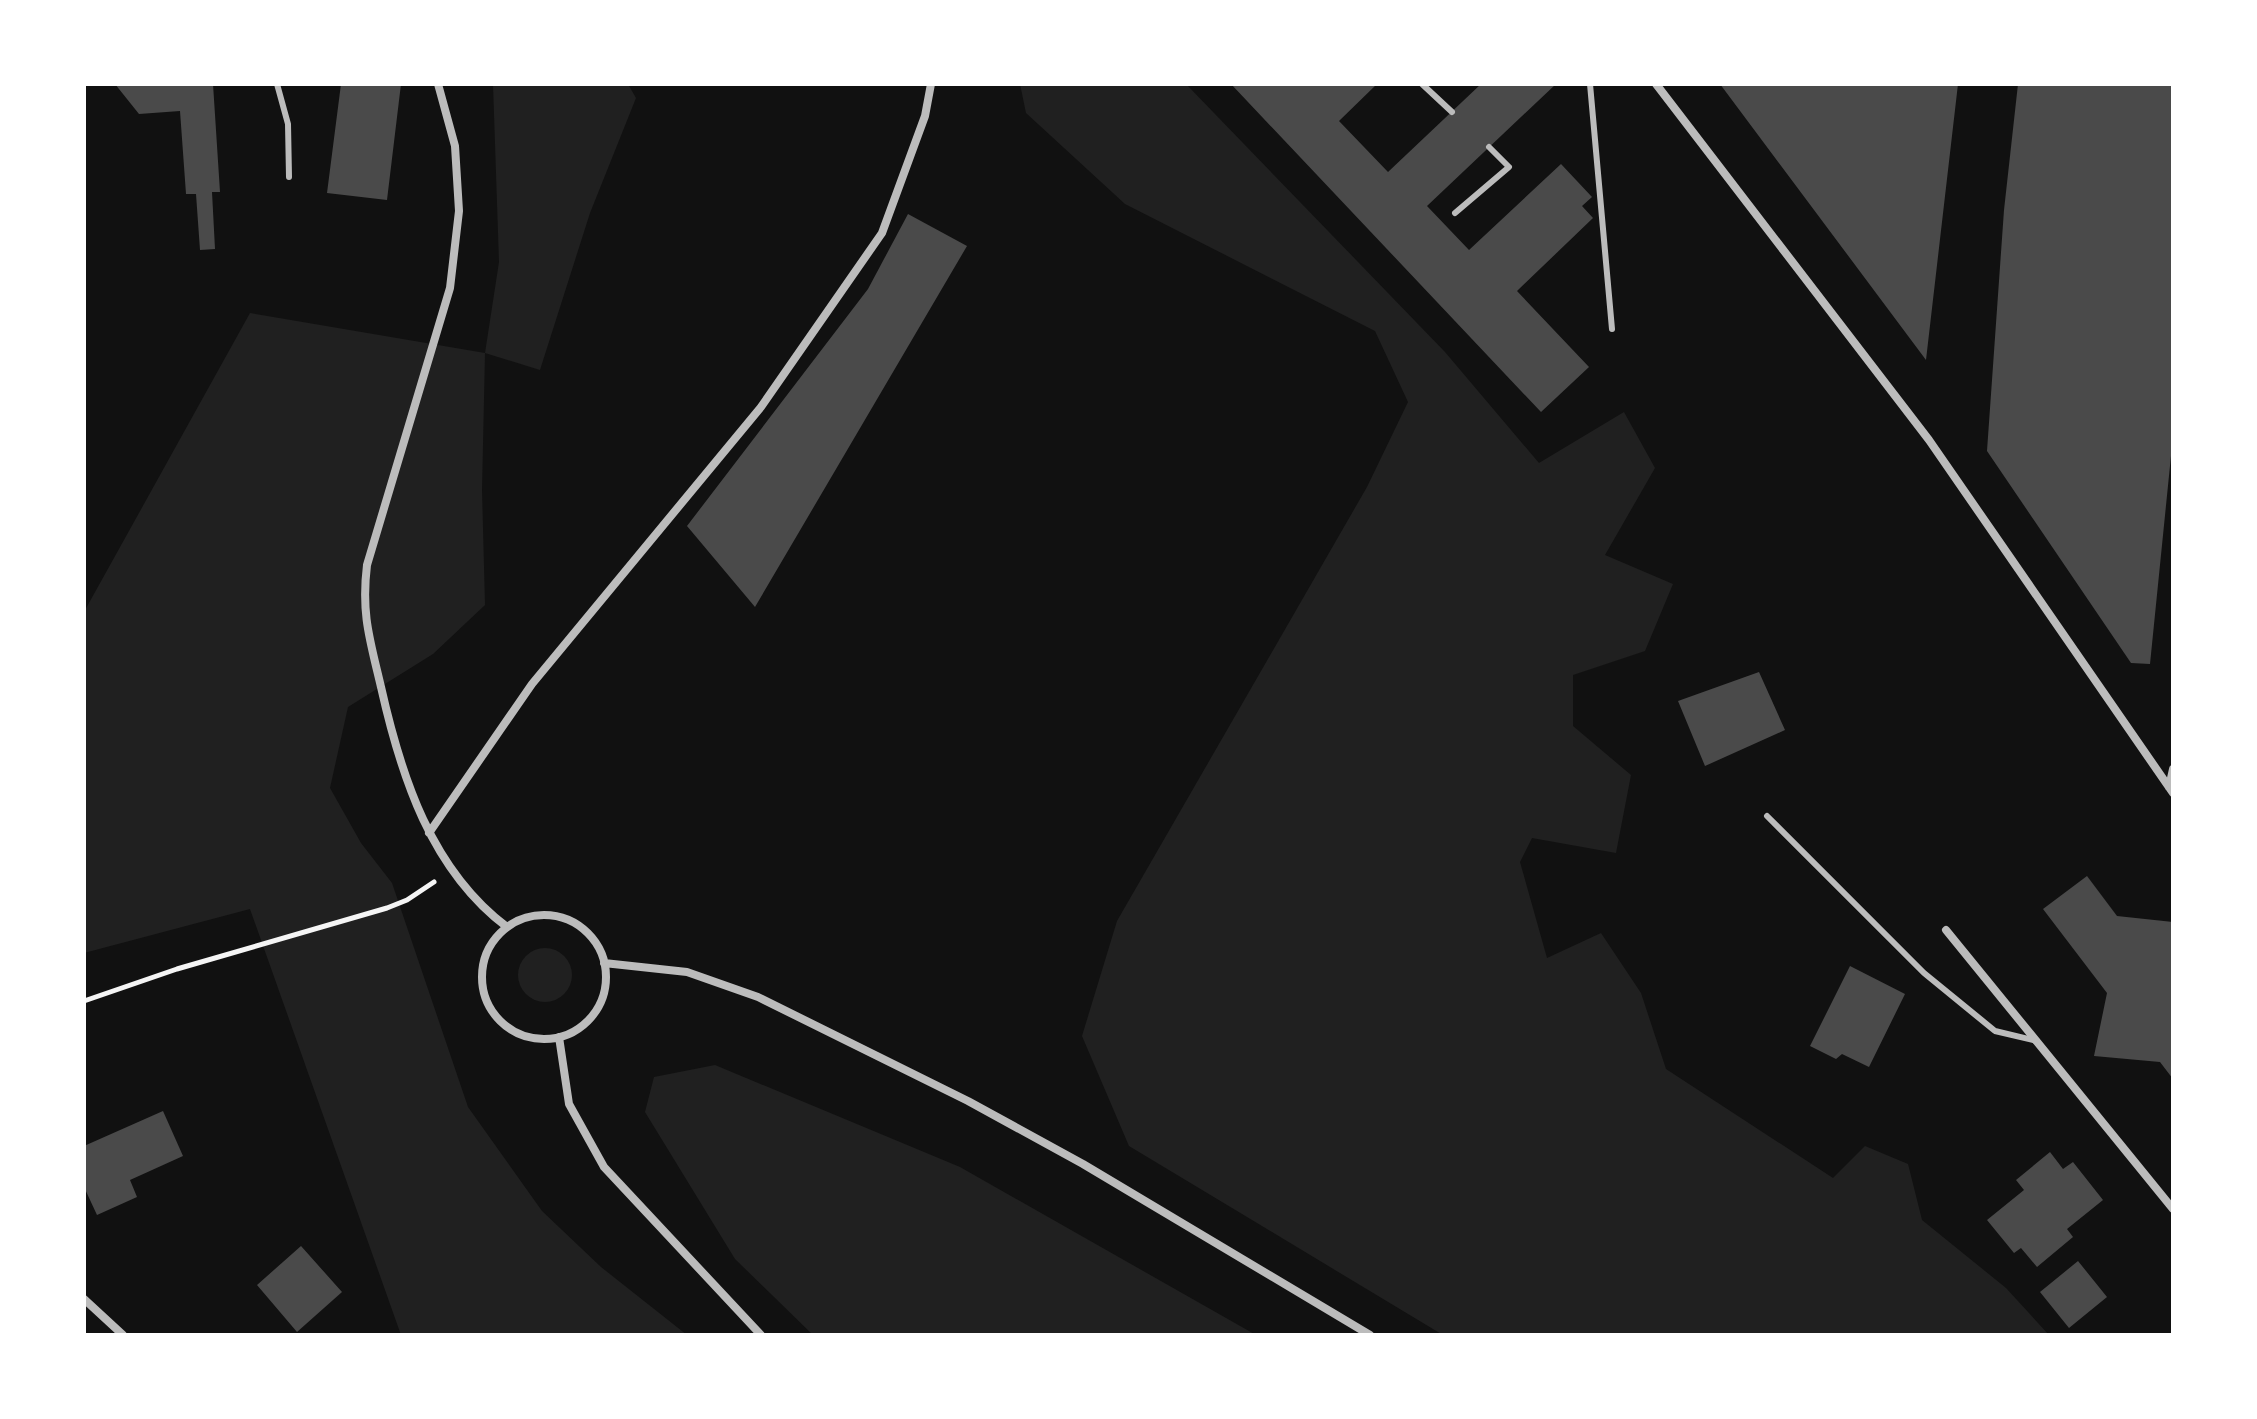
<svg xmlns="http://www.w3.org/2000/svg" width="2257" height="1419" viewBox="0 0 2257 1419" font-family="'Fira Sans Condensed',sans-serif">
	<rect width="100%" height="100%" fill="#111"/>
	<!-- green -->
	<path fill="#202020" d="M493,84H628L636,98L590,213L540,370L485,353L482,490L485,605L433,654L348,707L330,788L361,843L392,883L468,1107L542,1211L601,1267L687,1335H401L250,909L84,953V612L250,313L485,353L499,262Z
		M1020,84H1186L1445,352L1539,463L1624,412L1655,468L1605,555L1673,584L1645,651L1573,675V726L1631,775L1616,853L1532,838L1520,862L1547,958L1601,933L1641,993L1666,1069L1833,1178L1865,1146L1908,1164L1922,1220L2006,1288L2049,1335H1443L1129,1146L1082,1036L1117,921L1367,487L1408,402L1375,331L1125,204L1026,113Z
		M518 975a27 27 0 1 1 54 0a27 27 0 1 1-54 0Z
		M715,1065L960,1167L1256,1335H813L735,1259L645,1112L654,1077Z"/>
	<!-- building -->
	<path fill="#4a4a4a" d="M115,84H213L220,192H212L215,249L200,250L196,194H186L180,111L139,114Z
		M341,84H401L387,200L327,193Z
		M1231,84H1377L1339,121L1388,172L1481,84H1556L1427,206L1469,250L1561,164L1592,197L1582,206L1593,218L1517,291L1589,367L1541,412Z
		M1720,84H1958L1926,360Z
		M2018,84H2173V436L2150,664L2131,663L1987,451L2004,210Z
		M908,214L967,246L755,607L687,526L868,289Z
		M1759,672L1785,730L1705,766L1678,701Z
		M2087,876L2117,916L2173,922V1079L2160,1062L2094,1056L2107,993L2043,909Z
		M1850,966L1905,994L1869,1067L1842,1054L1836,1059L1810,1046Z
		M163,1111L183,1156L130,1180L137,1197L97,1215L84,1187V1146Z
		M2050,1152L2063,1169L2073,1162L2103,1200L2067,1229L2073,1237L2037,1267L2021,1248L2014,1253L1987,1220L2024,1190L2016,1180Z
		M301,1246L342,1292L297,1332L257,1285Z
		M2078,1261L2107,1297L2069,1328L2040,1292Z"/>
	<g fill="none" stroke-linecap="round" stroke-linejoin="round">
		<!-- path -->
		<path stroke="#f5f5f5" stroke-width="5" d="M84,1001L177,969L387,908L407,900L434,882"/>
		<!-- service -->
		<path stroke="#bcbcbc" stroke-width="6" d="M277,84L288,124L289,177
			M1422,84L1452,112
			M1590,84L1612,329
			M1455,213L1509,167L1489,147
			M1767,816L1924,973L1995,1031L2037,1041"/>
		<!-- minor -->
		<path stroke="#bcbcbc" stroke-width="8" d="M438,84L455,146L459,211L450,288L367,565C361,614 370,640 381,687C401,776 431,870 507,927
			M1656,84L1929,440L2173,793
			M2169,787L2173,769
			M429,833L532,684L761,407L882,233L925,116L931,84
			M482 977a62 62 0 1 1 124 0a62 62 0 1 1-124 0Z
			M1946,930L2173,1209
			M604,963L687,972L758,997L968,1101L1083,1164L1370,1335
			M559,1037L569,1104L604,1167L761,1335
			M84,1299L123,1335"/>
	</g>
	<!-- border -->
	<rect width="2257" height="1419" fill="none" stroke="#ffffff" stroke-width="172"/>
</svg>
